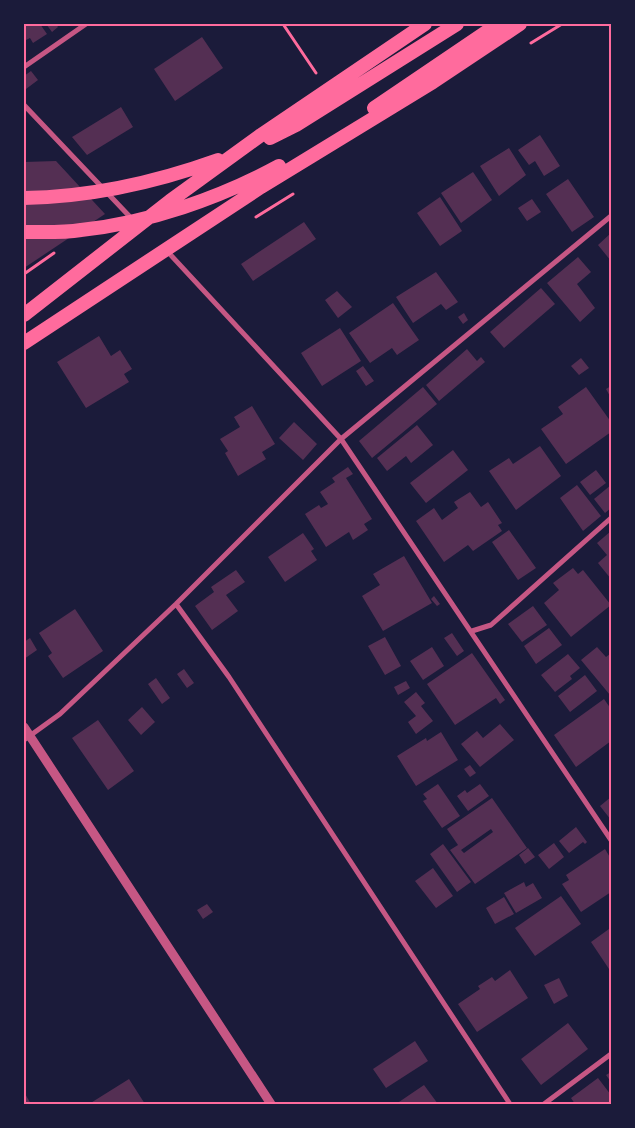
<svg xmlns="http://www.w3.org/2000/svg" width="635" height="1128" viewBox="0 0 635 1128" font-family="Barlow,sans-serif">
	<rect width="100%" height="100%" fill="#1b1b3a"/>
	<!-- building -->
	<path fill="#542f53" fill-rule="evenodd" d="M24,24H40L47,34L33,43L30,38L24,41Z
		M46,24H56L58,27L52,32Z
		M202,37L223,68L175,101L154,69Z
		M31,71L38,80L26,89L24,76Z
		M121,107L133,127L87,155L72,137Z
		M540,135L560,166L544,176L535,161L529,165L518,150Z
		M509,148L526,175L499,196L480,166Z
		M56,161L105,214L24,268V162Z
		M473,172L492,200L461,223L441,193Z
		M568,179L594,217L572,232L546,194Z
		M440,197L462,231L440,246L417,213Z
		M532,199L541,212L527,221L518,208Z
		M304,222L316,239L253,281L241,264Z
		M611,233V261L598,245Z
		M578,257L591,272L577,284L595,308L580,322L547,283Z
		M436,272L458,302L446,310L441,304L413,323L396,297Z
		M541,288L555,304L504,348L490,332Z
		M337,291L352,307L338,318L325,300Z
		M393,303L419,340L397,355L392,348L370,363L349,333Z
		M464,313L468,320L463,324L458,317Z
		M340,328L361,361L322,386L301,353Z
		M99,336L111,356L120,350L132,369L124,374L129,382L86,408L57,362Z
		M467,349L477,361L481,357L485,362L439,401L426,385Z
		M581,358L589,368L579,375L571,366Z
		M363,366L374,381L366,386L356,371Z
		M611,386V398L606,389Z
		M423,387L437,404L372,458L359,441Z
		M586,387L611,422V432L566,464L541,429L563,414L558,407Z
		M252,406L275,444L262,452L266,459L238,476L225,453L228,451L220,439L240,427L234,417Z
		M294,422L317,444L303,460L279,438Z
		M417,425L433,445L411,463L406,456L387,471L377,458Z
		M540,446L561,476L516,510L489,471L509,458L513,464Z
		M453,450L468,470L426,503L410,483Z
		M348,467L353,474L346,478L372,519L364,524L368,530L353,540L349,532L326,547L305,514L319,505L321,508L328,504L320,492L335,482L332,478Z
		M596,470L606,483L590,495L580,482Z
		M577,485L601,516L583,531L560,498Z
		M611,485V508L605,513L594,499Z
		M470,492L481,507L488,502L502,523L498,525L502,531L473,551L468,545L444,562L416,521L434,508L442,520L458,508L454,502Z
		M509,530L536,568L518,580L492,542Z
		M611,531V579L598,563L607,555L597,543Z
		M303,533L314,549L311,551L317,560L285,582L268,557Z
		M404,556L432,603L383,631L362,596L380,585L373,574Z
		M573,568L578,574L583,570L611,605L571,637L544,603L559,590L553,583Z
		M236,570L245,582L226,595L238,611L212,630L195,606L214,592L211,587Z
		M434,596L440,604L437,606L431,599Z
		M533,606L547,625L522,642L508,624Z
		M75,609L103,651L63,678L48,656L52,653L39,633Z
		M549,628L562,645L536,664L524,646Z
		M452,633L464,651L457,656L444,638Z
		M385,637L401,666L385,675L368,646Z
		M30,638L37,650L24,659V642Z
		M432,647L444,666L423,680L410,661Z
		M597,647L606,657L610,654L611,656L610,695L581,660Z
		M472,653L505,700L500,704L496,698L455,725L427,684Z
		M568,654L580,668L570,676L572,679L555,692L541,675Z
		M184,669L194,683L187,688L177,674Z
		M585,675L597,691L570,712L558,696Z
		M156,678L170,698L162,704L148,684Z
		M406,681L410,688L398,695L394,687Z
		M416,692L425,703L421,706L433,721L416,734L408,722L416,716L404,702Z
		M604,699L611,709V734L609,735L611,741L576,767L554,735Z
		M142,707L155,722L141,735L128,720Z
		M98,720L134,771L108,790L72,738Z
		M500,724L514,740L480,767L461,744L477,731L483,738Z
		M441,732L458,760L416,786L397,756L426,738L427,741Z
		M470,765L476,773L470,777L464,769Z
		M438,784L460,816L442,828L423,801L427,799L423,794Z
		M480,784L489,796L468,811L457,796L465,790L467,793Z
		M611,797V820L600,806Z
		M492,798L527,848L475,884L450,850L458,845L447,829ZM491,829L493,832L464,853L461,850Z
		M576,827L587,842L585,844L583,842L569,853L559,841Z
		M554,843L564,857L549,869L538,855Z
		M443,844L471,882L457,892L430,854Z
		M528,848L535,857L525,864L519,855Z
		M605,849L611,859V892L581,912L562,884L569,880L566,875Z
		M433,868L453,896L436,908L415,881Z
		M524,882L526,887L533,883L542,898L516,913L504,893Z
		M561,896L581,924L535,956L515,928Z
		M504,897L514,914L495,924L486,908Z
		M207,904L213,912L203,919L197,910Z
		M609,929L611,933V972L591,942Z
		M510,970L528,998L477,1032L458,1004L480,989L478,986L492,977L495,981Z
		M559,978L568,996L554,1004L544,985Z
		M568,1023L588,1049L541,1085L521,1059Z
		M415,1041L428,1061L386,1088L373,1069Z
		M611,1072V1082L606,1075Z
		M598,1078L611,1095V1104H575L571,1098Z
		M129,1079L145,1104H89Z
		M424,1085L438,1104H396Z
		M24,1092L31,1104H24Z"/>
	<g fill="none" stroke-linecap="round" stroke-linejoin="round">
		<!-- path -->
		<path stroke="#ff6b9d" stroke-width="3" d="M283,24L316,73
			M531,43L562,24
			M256,217L293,194
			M24,274L54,253"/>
		<!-- minor -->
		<path stroke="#c65784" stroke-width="5" d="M24,67L86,24
			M24,105L132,219
			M167,251L341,439L611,840
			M176,604L229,677L510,1104
			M472,631L491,625L611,518
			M24,740L60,714L176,604L341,439L611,216
			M544,1104L611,1054"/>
		<!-- tertiary -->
		<path stroke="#c65784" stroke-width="9" d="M24,727L271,1104"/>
		<!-- trunk -->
		<path stroke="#ff6b9d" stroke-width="14" d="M374,108L498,24
			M270,138L296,125L457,24
			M24,198C92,197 154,183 218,160
			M24,232C43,232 62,233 81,230C148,223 220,198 279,166
			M24,315L170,201L261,135L425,24
			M24,343L261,187L433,82L520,24"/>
	</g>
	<!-- border -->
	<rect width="635" height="1128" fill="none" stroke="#1b1b3a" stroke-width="50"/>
	<rect x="25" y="25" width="585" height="1078" fill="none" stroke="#ff6b9d" stroke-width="2"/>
</svg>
